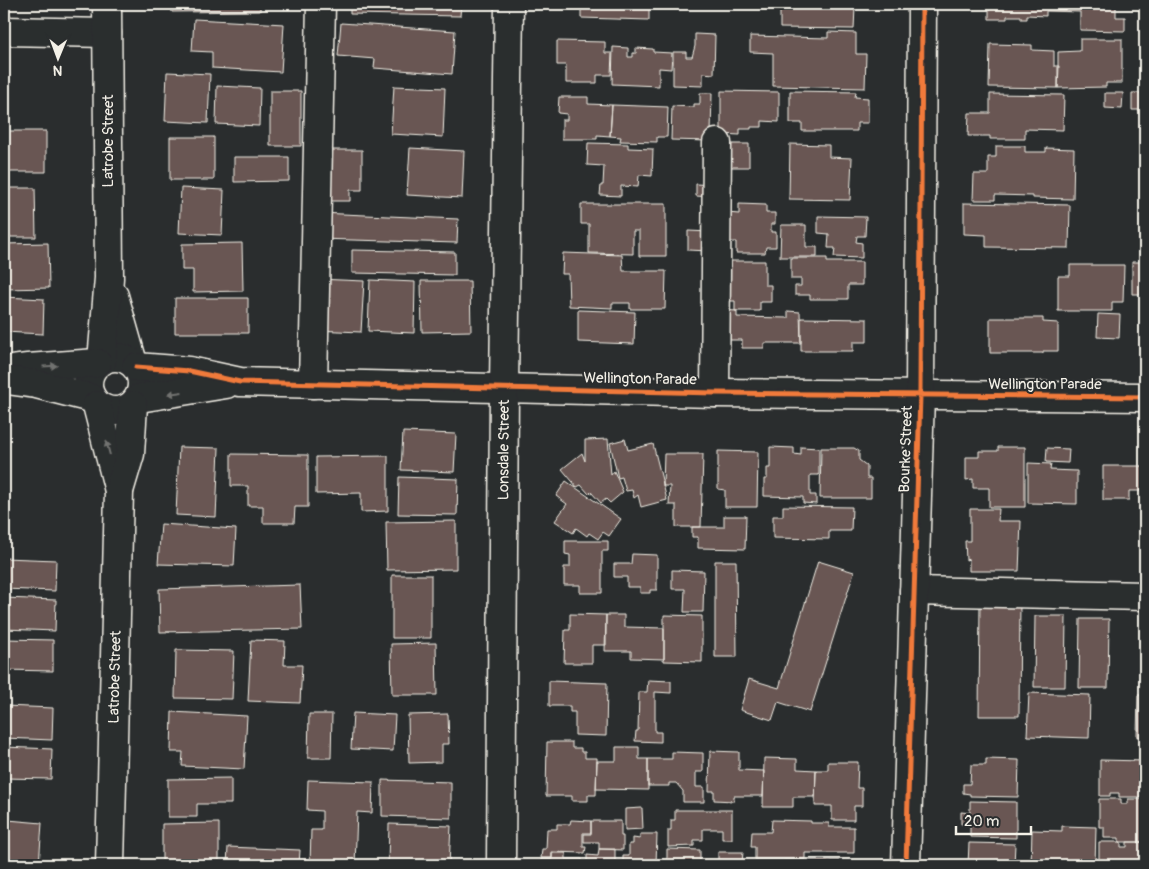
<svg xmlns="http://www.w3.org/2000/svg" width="1149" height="869" viewBox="0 0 1149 869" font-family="Pangolin,sans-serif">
	<rect width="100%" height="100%" fill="#2a2d2e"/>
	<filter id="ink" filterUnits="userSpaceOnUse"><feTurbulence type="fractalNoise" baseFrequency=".02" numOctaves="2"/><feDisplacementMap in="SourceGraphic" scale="10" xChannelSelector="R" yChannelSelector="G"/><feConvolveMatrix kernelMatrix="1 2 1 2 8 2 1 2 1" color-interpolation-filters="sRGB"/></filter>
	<g filter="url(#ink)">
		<!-- building -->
		<path fill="#695753" stroke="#f4f1e8" d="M171,4H260V11L172,12Z
			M350,4H461L460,16L350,14Z
			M581,4H649V20L581,18Z
			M780,4H843V7H855L854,29L780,28Z
			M989,4H1116V17H1125V31L1080,30V12L1046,11V16L1027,15V19H1021V16H1007V19H989Z
			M194,19L284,24L281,72L212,68V52L192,51Z
			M341,23L455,31L452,74L374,68L375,59L338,56Z
			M828,32L856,33V54H866L865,88L773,86V53L750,52V36L828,38Z
			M695,34L715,35L714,74L703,73V86L673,85V52H686V57H692L695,46Z
			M1080,39H1122V83H1106V87L1058,88V52L1080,51Z
			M557,41L605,42V53H612L611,75H597V83H566V65H557Z
			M990,44L1032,45V50L1054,51V66H1059L1058,88L989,87Z
			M613,47L628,48V57H633V53H636V48L653,49V52L672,53L671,69L659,68V86L612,84Z
			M167,72L210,74L208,123L165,121Z
			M217,86L260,88L259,126L216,124Z
			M394,86L445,88L443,137L391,134Z
			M270,91H301V146H270Z
			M721,91L779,92V122L762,121V127H751V129H740V135L721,134Z
			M790,91L856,92L855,97L868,98V123H857V131H802V123H790Z
			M700,93H712L711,133L709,141L671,140L672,106L694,107V104H700Z
			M1105,93H1123L1122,109L1105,108Z
			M1132,93H1145V110H1132Z
			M990,94L1064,95L1063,130L1025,129V139H990V136H968L969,113H990Z
			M559,97H588V104L612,105L610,136L597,135V139H562V120H567V114L558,113Z
			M612,105L668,107L667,137H657V142L620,141L621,137L610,136Z
			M4,131H46V172H4Z
			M170,137H214V180H170Z
			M588,143L628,144V148L653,149L652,176L639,175L638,187L621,186V196L600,195L601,185H603L604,166L587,165Z
			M727,144H749V167H727Z
			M790,144L829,145V157L852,158L850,200L789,199Z
			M996,146H1025V152H1046V148L1074,149L1073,199L1033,198V196L995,195V200H973L974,174H988V157H996Z
			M410,148L464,151L462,198L407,195Z
			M320,150H362V190H350V201H320Z
			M234,157H289V181L234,182Z
			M696,184L712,185L711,197L696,196Z
			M4,188H35L36,237H4Z
			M181,188L224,190L222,235L179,233Z
			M964,203L1070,205L1069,248L986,247V235L964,234Z
			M581,204H666V256H639V231H633V254L589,253V224H581Z
			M739,204L766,205V213H775V224H771V232H776V247H766L765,253H736V242H726L727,213L739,214Z
			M319,213L458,219L457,243L318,239Z
			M818,216L866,217L865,236H857L856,242L862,243V258L834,257L835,248H828L829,234L818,233Z
			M781,225H806V247H817V257H780Z
			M688,231L710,232L709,251L688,250Z
			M48,243L49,288L4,289V244Z
			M242,243L243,291L193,292V270H182V244Z
			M352,250L455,252V275L352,273Z
			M563,253L622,255L623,271H666L665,309H630V303H612V308L569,306L568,274H562Z
			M791,258H827V262H862V285H848V299H810V295H795V286H801V279H791Z
			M728,261H765V285H771V302H760V311H735V301H728Z
			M1132,262H1145V294H1132Z
			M1070,265H1124L1123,302H1112V311H1058V276H1070Z
			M317,279L364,281L361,332L315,330Z
			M370,280L415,282L414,333L368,331Z
			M421,281H470L471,331L422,332Z
			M4,297L44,299L43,334L4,332Z
			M175,298H248V333H175Z
			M578,310L635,312L634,344L578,342Z
			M718,310L737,311V317L788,318V311L800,312L801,343H764V348H742V340H730V336H717Z
			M1098,314L1120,315L1119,338L1097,337Z
			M801,318L867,319V342H853V351H801Z
			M990,318H1043V322L1058,323V351H1043V353H990Z
			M403,432L456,434L454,472L401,470Z
			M608,439L611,475L614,471L623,492L610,503L606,499L601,503L591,492L589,494L581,485L577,487L562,469L582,453L585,461V440Z
			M625,439L628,450L653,444L667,500L641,507L638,495L634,498L632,490L626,491L622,477L618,478L610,443Z
			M179,447L219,448L216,517L176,515Z
			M770,447L794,448V454L801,455V447L819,448V475H810V495H816V504L803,503V497L764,496V479H767V468H770Z
			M998,447H1025V507H989V488H973V479L966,480V457H979V451H998Z
			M821,448H854L859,451V460L867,466V478H871V498H820Z
			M1047,448L1069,449L1068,463L1046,462Z
			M718,451L758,452L757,507H725V490L718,489Z
			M231,454L308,455V507H295L294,523H263V506H248V486H231Z
			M664,454H703L701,527H676V505H669L670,486H663Z
			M388,456V511L361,512V493L316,494V457Z
			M1028,463L1051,464L1050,470L1077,471V504L1028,503Z
			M1103,466H1145V491H1129V500H1103Z
			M399,477L458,479L457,515L398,514Z
			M566,481L621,519L609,536L603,532L598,539L589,533L587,536L576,528L573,533L555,521L567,504L556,496Z
			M1142,497H1145V516H1141Z
			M783,506L852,507L851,531H829V539L773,538V516H783Z
			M970,509H999L998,521H1021L1019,571H969V559L966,560L965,541H970Z
			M724,516H746L745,549L698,548V537H692V527H724Z
			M456,521V569L387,570L386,522Z
			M161,524L236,529L234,566L158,564Z
			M565,541H608V551H602V593H580V585H564V567H570V555L565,554Z
			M632,554L657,555V590H650V593H640V587H627V577H614V564H631Z
			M1141,556H1145V575H1141Z
			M4,558L56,560L55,591L4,589Z
			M715,561H736L737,657H715Z
			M818,561L854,572L810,712L778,702L772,720L740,710L749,679L779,688Z
			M672,570L704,571L703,612H684L685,589H672Z
			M392,575H431V638H392Z
			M300,585L302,629L160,632L159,589Z
			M4,598L56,600L55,631L4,629Z
			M980,601H1020L1019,716H979Z
			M570,614L606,615V645H592V663H564L565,630H570Z
			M606,615H624V627L664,628V659L631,658V651H605Z
			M664,615L702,616V662L664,661Z
			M1035,616H1066L1065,687H1034Z
			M1080,619H1109L1108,688H1079Z
			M4,639L53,640V671L4,670Z
			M251,640L285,641L284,665H302L300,703L248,701Z
			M436,643L437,695H392L391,644Z
			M176,650L234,651L232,699L175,698Z
			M648,680L671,681V693L655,692V732H661V742L635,741L636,731H638L639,692H647Z
			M549,681L607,683L606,736L575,735V712H570V706H549Z
			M1029,693L1090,695L1089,738L1027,736Z
			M1138,695H1145V737H1137Z
			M4,706L53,708L52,740L4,738Z
			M172,712L247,716L244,769L182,766L183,752H171Z
			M353,713L395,715L393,751L351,749Z
			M309,714H332L331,758H308Z
			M448,714L449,744H442V762L409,763L408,715Z
			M547,742H572V748H581V752H585V758H597L596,795H588V801H572V796H546Z
			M4,747L52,749L51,779L4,778Z
			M616,747H639V759H648V790L596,789L597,761H616Z
			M710,751L739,752V770L764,771L763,796H734V801L714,800V791H709Z
			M672,752L703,753V772H696V787H704V802H683V791L676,783H669V786H648V759H672Z
			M764,758L797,759V769L816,770L815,797H793V807H763Z
			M986,759L1019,760L1018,797L970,796V794L963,793V784H970L971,765H986Z
			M1145,759V797H1119V793H1110V796H1100V760L1145,761Z
			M828,762H858L857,788H862V806H854V820H832V806H815L816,770H828Z
			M231,778V804H197V817H168V779Z
			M308,780L373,782L372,813L357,812L355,865H310L311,830H322V811L307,810Z
			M382,780L451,782V818L382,816Z
			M1099,799H1121V804H1128V799H1145V842H1119V838H1104V827H1099Z
			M970,801L1016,802V838L970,837V825L961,824V812L970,813Z
			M642,808L643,829L625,830V809Z
			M675,810H732V839H722V829H703V840H694V846L668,847V830H671V820H675Z
			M8,820L42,823L39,865H5Z
			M571,820L591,821V833H583V847H586L585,853L552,852V858H541L542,849H546L547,829H557V824H570Z
			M772,820L811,821V823H829V827H854V853H805V859H755V847H751L752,832H771Z
			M591,821H621V836H623V850L599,849V842H584V834H591Z
			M219,823V861L162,862V824Z
			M389,824L451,826L449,865H388Z
			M1062,826L1096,827L1095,865H1031L1032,830L1062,831Z
			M640,834H657L656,864L623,865V856H629V844H633V838L640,839Z
			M1099,842H1121V847H1127V842H1145V865H1099Z
			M969,843L1015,844L1014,865H968Z
			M228,847L300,850L299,865H227Z
			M599,849H615V865H587V855L598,856Z
			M667,849L700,850V865H662V860L667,861Z
			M718,852H743L742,863H748V865H718Z
			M552,853H566V859H582V865H541V859H552Z
			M784,861H839V865H777H784Z"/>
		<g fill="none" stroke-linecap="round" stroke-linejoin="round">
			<defs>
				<g id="minor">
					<path d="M4,31L107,33"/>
					<path d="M114,296L133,363"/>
					<circle cx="115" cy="384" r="27"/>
					<path d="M102,361L109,278L107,4"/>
					<path d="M136,367L189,371L240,382L715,393L1145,397"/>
					<path d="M4,371L28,368L97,363"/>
					<path d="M7,380L36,384L91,398"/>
					<path d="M313,384L321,4"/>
					<path d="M715,393L717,143"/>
					<path d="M139,398L226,384"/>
					<path d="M97,405L119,491"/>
					<path d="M914,591L1145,596"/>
					<path id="s1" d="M110,865L119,491L130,454L133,405"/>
					<path id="s2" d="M501,865L504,388L509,4"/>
					<path d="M906,865L920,395L922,4"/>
				</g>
			</defs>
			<!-- minor casing -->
			<use href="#minor" stroke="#f4f1e8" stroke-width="31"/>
			<!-- minor -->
			<use href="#minor" stroke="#2a2d2e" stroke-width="28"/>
			<defs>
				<path id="cycleway" d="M136,367L189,371L240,382L715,393L1145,397
					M906,865L920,395L922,4"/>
			</defs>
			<!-- cycleway casing -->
			<use href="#cycleway" stroke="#2a2d2e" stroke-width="8"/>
			<!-- cycleway -->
			<use href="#cycleway" stroke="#f17a3a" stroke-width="5"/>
		</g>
		<!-- one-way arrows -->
		<defs><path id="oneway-solid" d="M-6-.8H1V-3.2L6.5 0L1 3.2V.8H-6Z" transform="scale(1.25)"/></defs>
		<g fill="#71726f">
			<use href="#oneway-solid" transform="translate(50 366) rotate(-3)"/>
			<use href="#oneway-solid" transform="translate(175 393) rotate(172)"/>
			<use href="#oneway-solid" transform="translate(108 448) rotate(-105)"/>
		</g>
	</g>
	<g text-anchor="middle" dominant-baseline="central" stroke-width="4" stroke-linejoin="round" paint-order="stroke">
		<!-- street labels -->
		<g font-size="15" fill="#f4f1e8" stroke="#2a2d2e">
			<text transform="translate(108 141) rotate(-90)">Latrobe Street</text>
			<text transform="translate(640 379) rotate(1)">Wellington Parade</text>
			<text x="1045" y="384">Wellington Parade</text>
			<text stroke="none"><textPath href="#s2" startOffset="415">Lonsdale Street</textPath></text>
			<text transform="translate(906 449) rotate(-88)">Bourke Street</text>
			<text stroke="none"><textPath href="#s1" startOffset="188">Latrobe Street</textPath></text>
		</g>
	</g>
	<!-- margin -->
	<rect width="1149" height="869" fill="none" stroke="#2a2d2e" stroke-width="20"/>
	<rect x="10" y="10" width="1129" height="849" fill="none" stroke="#f4f1e8" stroke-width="2" filter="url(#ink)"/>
	<!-- north arrow -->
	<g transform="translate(58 58) rotate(181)" stroke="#2a2d2e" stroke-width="4" paint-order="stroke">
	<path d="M0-4L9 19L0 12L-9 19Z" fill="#f4f1e8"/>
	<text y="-8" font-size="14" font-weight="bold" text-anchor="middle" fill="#f4f1e8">N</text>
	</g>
	<!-- scale -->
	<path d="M956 826v8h75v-8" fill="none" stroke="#f4f1e8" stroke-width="2.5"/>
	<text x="964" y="826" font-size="15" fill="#f4f1e8" stroke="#2a2d2e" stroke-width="4" paint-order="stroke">20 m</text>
</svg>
